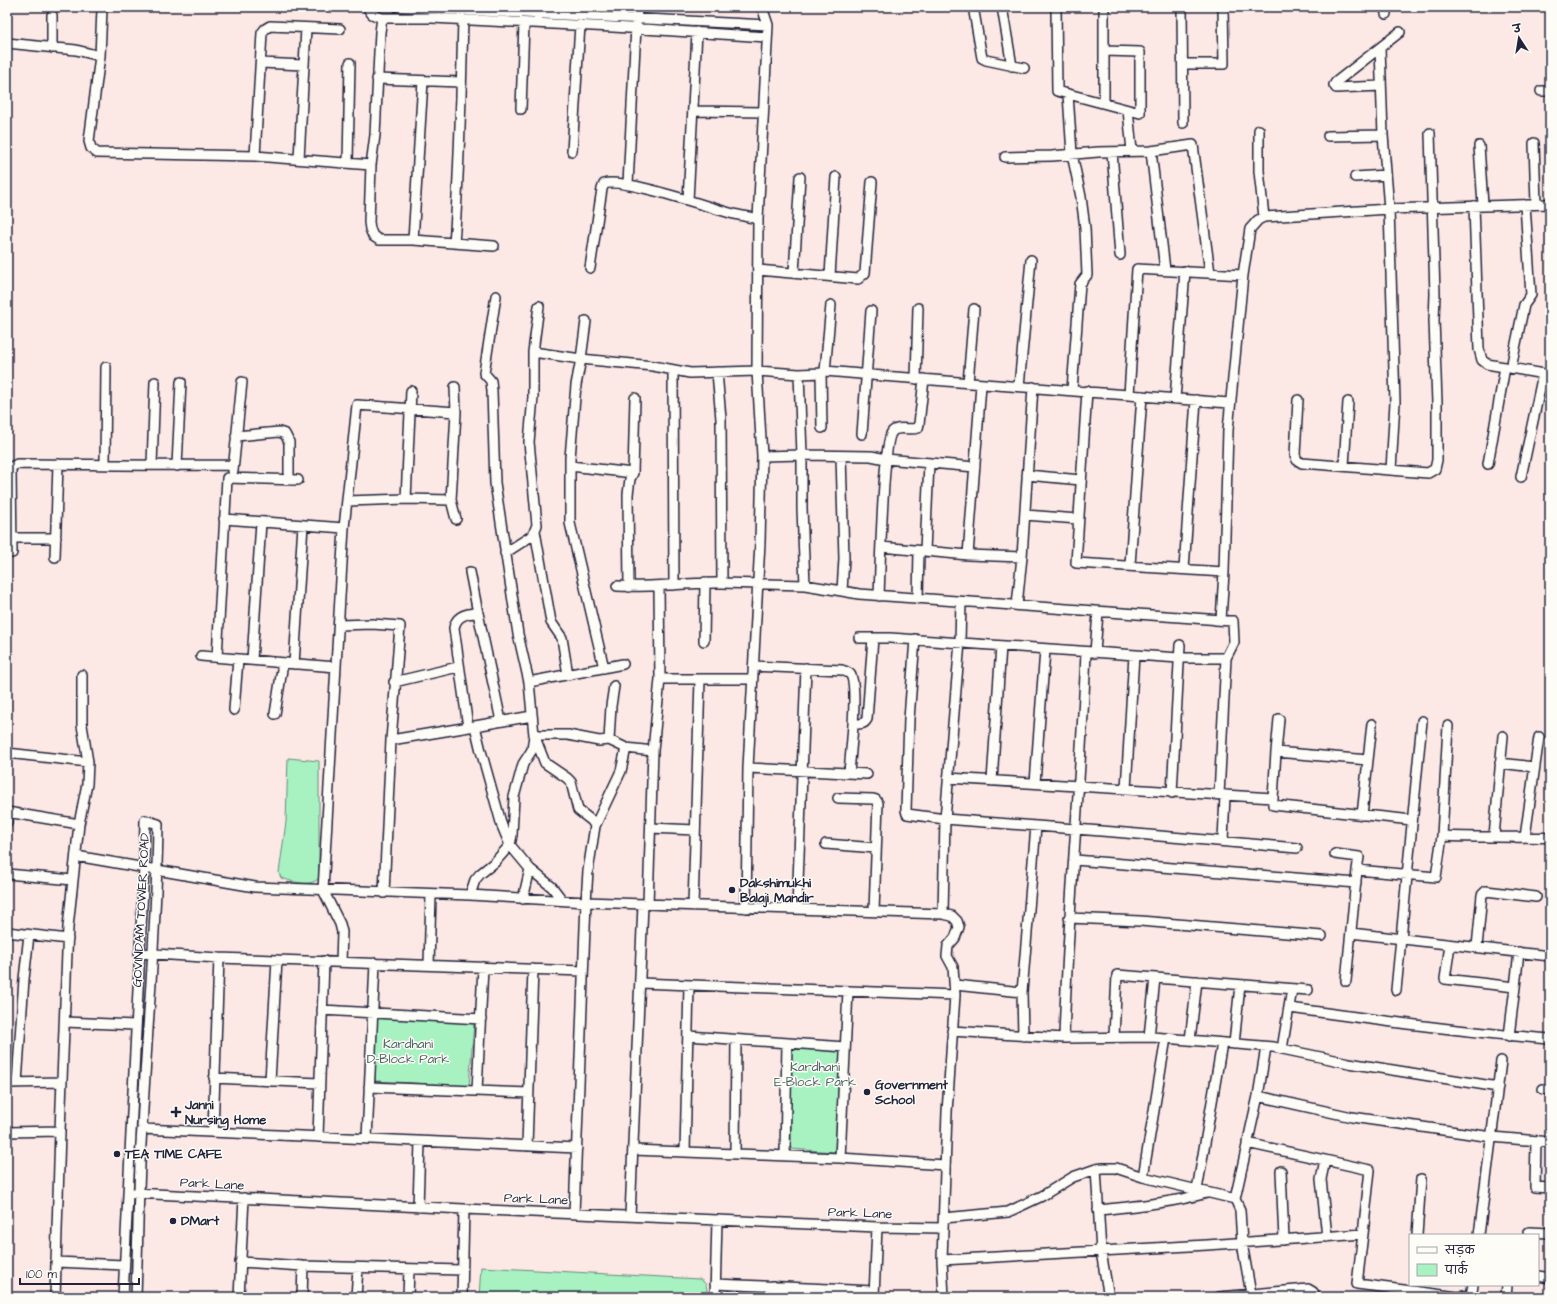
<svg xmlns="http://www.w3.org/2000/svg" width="1557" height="1304" viewBox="0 0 1557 1304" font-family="'Architects Daughter','Playpen Sans Deva',sans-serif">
	<rect width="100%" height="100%" fill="#fce8e4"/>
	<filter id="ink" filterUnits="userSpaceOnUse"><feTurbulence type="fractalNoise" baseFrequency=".025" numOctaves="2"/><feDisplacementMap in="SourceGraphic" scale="8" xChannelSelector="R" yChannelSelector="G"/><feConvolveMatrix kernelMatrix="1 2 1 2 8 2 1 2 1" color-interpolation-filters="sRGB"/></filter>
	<g filter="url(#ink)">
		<!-- green -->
		<path fill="#a8f2c1" stroke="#658a7e" d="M288,758L319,761V878C310,888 291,881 281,878L279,873L286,822Z
			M376,1018L474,1023L469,1086L375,1081Z
			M791,1048L840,1052L835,1152L791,1149Z
			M481,1267L699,1279C708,1283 707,1288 707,1297H479Z"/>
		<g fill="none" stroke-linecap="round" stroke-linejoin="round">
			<defs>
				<path id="street" d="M373,7L369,10L372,14L382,18H432L613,27L767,37
					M398,7L768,25
					M975,7L974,12L982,58L986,60L1024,68
					M1002,7L1012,66
					M1056,7L1057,91L1140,113V52L1104,51V103
					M1104,7V51
					M1182,7L1183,123
					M1385,7L1386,14
					M7,43L76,50L100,56L89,141L91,148L97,153L255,156L371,165L375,135L380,32L382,18
					M52,48V15
					M1380,48L1383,135L1389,209L1550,204
					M100,56L102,9
					M261,63L303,65
					M1183,64H1224L1223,7
					M377,79L461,82
					M1381,86L1336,88L1334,85L1336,82L1400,32
					M1541,91H1550
					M1068,94L1072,154L1081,197L1085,228L1087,275L1080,284L1072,390
					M521,109L524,23
					M1128,110L1132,151
					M693,111L763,112
					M1259,130V171L1264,217
					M1328,136L1383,135
					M1534,143L1536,204
					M1479,146L1483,205
					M572,151L580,25
					M1151,151L1165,270
					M1112,152L1120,255
					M255,156L262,33L265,29L270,26L340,29
					M1005,157L1052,156L1098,152L1151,151L1193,145L1210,273
					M299,159L306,28
					M348,162L350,63
					M371,165L369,222L370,229L373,236L379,240H413L494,246
					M1355,177L1386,175
					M628,184L637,7
					M688,200L697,32
					M1474,206L1479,349L1482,360L1487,364L1550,375
					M413,240L423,81
					M454,243C460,168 461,94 463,19
					M590,268L602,189L604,184C622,177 710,208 734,214C742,216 750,217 758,219
					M758,270L858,279L865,273L872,182
					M794,273L800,177
					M830,276L836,177
					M496,296L484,373L491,381L492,391L495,483L518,634L529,682
					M586,321L581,359L653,366L690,373L757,371L799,374L821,373L825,371C960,383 1095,392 1230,403
					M533,352L539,306
					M1511,368L1524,305L1531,295L1525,205
					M673,370L674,585
					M825,371L831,305
					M717,372L721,419L722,583L805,585L842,591L844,558L841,456
					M821,373L822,428
					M799,374L802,455V508L805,585
					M916,379L918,308
					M968,383L974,309
					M1019,386L1031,260
					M455,387L456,412L451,500L456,519
					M1087,391L1076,563L1224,572L1228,430L1243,275L1250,229L1258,220L1264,217L1389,209L1395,402L1391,470
					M1129,395L1137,269L1243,275
					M1175,399L1185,271
					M1298,400L1295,455L1297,460L1302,463L1428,473L1435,469L1437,460V403L1434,320L1435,294L1430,133
					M862,434L871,311
					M236,436L279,432L285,434L289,442V480
					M762,456L802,455L871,456L886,459L975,467
					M105,464L106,367
					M1488,464L1505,367
					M152,465L155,382
					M177,466L181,382
					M570,466L633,473
					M1344,466L1348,402
					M233,471L242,382
					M1027,475L1081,480
					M1521,477L1543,374
					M406,499L411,391
					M347,501L406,499L451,500
					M1025,515L1078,519
					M224,519L344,528
					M535,531L551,622L562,638L568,675
					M12,538H56
					M881,547L968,555L1022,557
					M925,551L929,463
					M12,553L11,471V467L17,464C89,464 161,466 233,465
					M505,553L533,535L537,525L529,442L533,397V352L581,359L576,385L570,458V523L604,668
					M968,555L981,385
					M55,557L58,464
					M1130,565L1142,396
					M1184,569L1196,400
					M617,586C652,588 687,582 722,583
					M629,587L628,494L630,479L633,473L635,398
					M842,591L859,594L1221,620L1224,572
					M879,596C880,573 883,442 892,432C897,425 911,431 918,428L919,424L924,379
					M918,599L919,551
					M1017,605L1022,557L1033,387
					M478,613L501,721
					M1215,620L1233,621L1234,642L1226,658
					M339,625L372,624L400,626L391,740L384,893
					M859,638H890L1179,658H1226L1219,795
					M915,639L909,719L906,810L907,814L945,819L1114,832L1297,848
					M704,641L705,582
					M1095,653L1098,612
					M201,656L336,667
					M217,657L227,478L298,480
					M252,660L261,522
					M294,664L303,525
					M753,666L842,670C844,671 848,672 850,674C859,684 850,757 849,773
					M660,679H752
					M394,682L458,667
					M234,710L238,659
					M275,714L283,663
					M853,724C859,724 864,725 867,719L873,638
					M475,726L532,716
					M468,727L454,628C456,616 466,613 478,613L470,572
					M391,740L475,726L481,751L502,826L510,845L495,862L480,874L475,880L470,895
					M609,740L611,706L614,686
					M1276,752L1279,719
					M7,753L88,762
					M1500,763L1534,767
					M748,768L867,774
					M948,778L1273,798V805L1412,820
					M992,781L1001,646
					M1035,783L1045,650
					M1126,789L1134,655
					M1172,793L1180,645
					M838,798L873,799L876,800L878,803L874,911
					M1273,798L1276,752L1368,760L1372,724
					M7,812L79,824
					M1362,815L1368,760
					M7,823L8,812
					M595,826L621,771L626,748
					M651,828L695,830
					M1442,836C1478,838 1514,836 1550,838
					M1494,836L1503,736
					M1525,837L1539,737
					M1223,841L1225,795
					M826,844L876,848
					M1335,854L1359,857L1357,870
					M76,856L255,887L470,895L586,902L943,914L952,916L957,921L959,927L955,938L948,946L947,956L953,967L955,995L947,1112L942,1260L944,1297
					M1075,860L1356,883
					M7,874L73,880
					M523,899L530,869
					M562,900L552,887L530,869L510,845L512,835L514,797L523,764L532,750L534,735L529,682L623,664
					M648,904L653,751L660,679L659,587
					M693,906L700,680
					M746,908L748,768L760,542L762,456L757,371L758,219L768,25L762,7
					M797,909L806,668
					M943,914L945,819L960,642L961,602
					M1069,918L1140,921L1322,936
					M7,932L68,939
					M1351,933L1550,956
					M1450,945L1445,979L1515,987L1519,952
					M1477,947L1482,895L1486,891L1536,897
					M139,953L219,958L583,971
					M341,962L342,932L340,924L323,890L344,528L357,405L456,412
					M429,965L431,895
					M1346,981L1357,870L1436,877L1442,836L1448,726
					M640,983L955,995
					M955,985L1022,992
					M1396,990L1422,721
					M1290,1008C1376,1020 1463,1032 1550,1039
					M322,1010L481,1019
					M65,1022L135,1025
					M952,1031L1064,1038L1152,1037L1273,1047L1349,1063L1498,1087
					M688,1036L845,1047
					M1023,1036L1022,992L1036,826
					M1114,1036L1117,975L1308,990
					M1509,1036L1515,987
					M1149,1037L1155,978
					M1064,1038C1068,909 1081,781 1086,652
					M1190,1040L1197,981
					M1234,1044L1240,985
					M1282,1049L1292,989
					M214,1078L319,1083
					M270,1081L277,960
					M7,1083L62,1082
					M17,1083L24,979L29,935
					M369,1087L529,1093
					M1543,1089L1550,1090
					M477,1091L483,967
					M1258,1096L1352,1117L1492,1137L1550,1142
					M142,1129L577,1148
					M7,1132L60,1131
					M213,1132L219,958
					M318,1137L324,961
					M367,1139L375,963
					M1536,1141L1535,1187L1550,1188
					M527,1146L533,969
					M633,1150L840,1158L945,1165
					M685,1152L689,985
					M735,1154L736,1040
					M785,1156L787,1043
					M840,1158L848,991
					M1325,1160L1321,1179L1327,1237
					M1096,1169L1101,1252L1109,1297
					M1281,1171L1284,1240
					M1143,1177L1166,1038
					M1197,1190L1222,1043
					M134,1193L464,1209L877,1227L943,1228
					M1235,1199L1240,1210L1242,1243L1251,1294
					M418,1207L420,1142
					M1098,1210C1135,1206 1171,1203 1207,1193
					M574,1214L586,902L588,871L595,826L592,821L578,810L571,782L567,778L545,763L534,735H568L599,741L609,740L626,748L653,751
					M630,1216L643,904
					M944,1218L1008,1212L1042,1196L1073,1177L1096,1169L1103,1168H1116L1143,1177L1235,1199L1258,1096L1266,1047
					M1529,1232L1550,1233
					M1363,1234L1357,1284L1458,1297
					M1417,1235L1421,1179
					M1479,1235L1501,1061
					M942,1260L1207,1245L1363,1234L1370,1170L1247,1143
					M56,1262L124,1265
					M240,1262L303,1266L462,1270
					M1538,1276L1550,1278
					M715,1284L874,1291
					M874,1296L877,1227
					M55,1297L60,1131L68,927L79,824L87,784L88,762L82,725V675
					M123,1297L144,867L145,820L158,824C157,925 147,1026 142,1128C138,1184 138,1241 136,1297
					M239,1297L244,1198
					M302,1297L303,1266
					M356,1297L358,1268
					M408,1297L409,1269
					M462,1297L464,1209
					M715,1297L717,1220
					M772,1297L773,1286
					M1219,1297L1308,1289L1313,1292L1315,1297
					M1458,1297L1471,1295L1473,1285
					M1506,1297L1507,1285"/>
			</defs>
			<!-- street casing -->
			<use href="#street" stroke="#22223b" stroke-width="12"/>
			<!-- street -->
			<use href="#street" stroke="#fdfcf7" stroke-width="9"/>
		</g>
	</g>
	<!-- markers -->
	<g fill="#22223b" stroke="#fdfcf7" stroke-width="1.5">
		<circle cx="732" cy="890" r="4"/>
		<circle cx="867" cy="1092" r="4"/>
		<path d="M174 1106h4v4h4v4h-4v4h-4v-4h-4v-4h4z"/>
		<circle cx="117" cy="1154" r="4"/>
		<circle cx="173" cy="1221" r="4"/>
	</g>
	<g text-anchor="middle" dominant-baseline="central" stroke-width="3" stroke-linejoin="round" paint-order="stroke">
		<!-- poi labels -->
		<g font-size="13" font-weight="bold" fill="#22223b" stroke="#fdfcf7" text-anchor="start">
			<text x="740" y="883">Dakshimukhi<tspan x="740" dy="15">Balaji Mandir</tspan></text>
			<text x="875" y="1085">Government<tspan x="875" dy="15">School</tspan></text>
			<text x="185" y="1105">Janni<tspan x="185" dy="15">Nursing Home</tspan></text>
			<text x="125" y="1154">TEA TIME CAFE</text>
			<text x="181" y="1221">DMart</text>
		</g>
		<!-- street labels -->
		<g font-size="13" fill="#22223b" stroke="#fdfcf7">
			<text transform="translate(141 910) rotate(-87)">GOVINDAM TOWER ROAD</text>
			<text transform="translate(212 1184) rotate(3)">Park Lane</text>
			<text transform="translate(536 1199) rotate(2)">Park Lane</text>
			<text transform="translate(860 1213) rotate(2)">Park Lane</text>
		</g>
		<!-- park labels -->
		<g font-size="13" fill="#4a6063" stroke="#fdfcf7">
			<text x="408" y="1044">Kardhani<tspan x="408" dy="15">D-Block Park</tspan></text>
			<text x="815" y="1067">Kardhani<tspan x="815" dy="15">E-Block Park</tspan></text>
		</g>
	</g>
	<!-- margin -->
	<rect width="1557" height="1304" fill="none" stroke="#fdfcf7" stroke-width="24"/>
	<rect x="12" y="12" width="1533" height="1280" fill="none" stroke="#22223b" stroke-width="1.5" filter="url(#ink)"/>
	<!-- legend -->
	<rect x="1409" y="1234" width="130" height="52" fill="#fdfcf7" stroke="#a5a5ac"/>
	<rect x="1417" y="1247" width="20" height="6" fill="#fdfcf7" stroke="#a5a5ac"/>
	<text x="1445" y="1254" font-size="12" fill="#22223b">सड़क</text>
	<rect x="1417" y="1264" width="20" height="12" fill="#a8f2c1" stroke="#a5a5ac"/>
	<text x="1445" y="1274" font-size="12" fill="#22223b">पार्क</text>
	<!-- north arrow -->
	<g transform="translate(1519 38) rotate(348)" stroke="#fdfcf7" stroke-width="3" paint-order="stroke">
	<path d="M0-3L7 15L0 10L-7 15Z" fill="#22223b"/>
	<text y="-6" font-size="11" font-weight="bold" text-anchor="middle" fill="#22223b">उ</text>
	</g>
	<!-- scale -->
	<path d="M20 1278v6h119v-6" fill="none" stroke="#22223b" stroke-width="2"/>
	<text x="26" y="1278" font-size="12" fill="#22223b" stroke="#fdfcf7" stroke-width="3" paint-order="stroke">100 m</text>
</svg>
